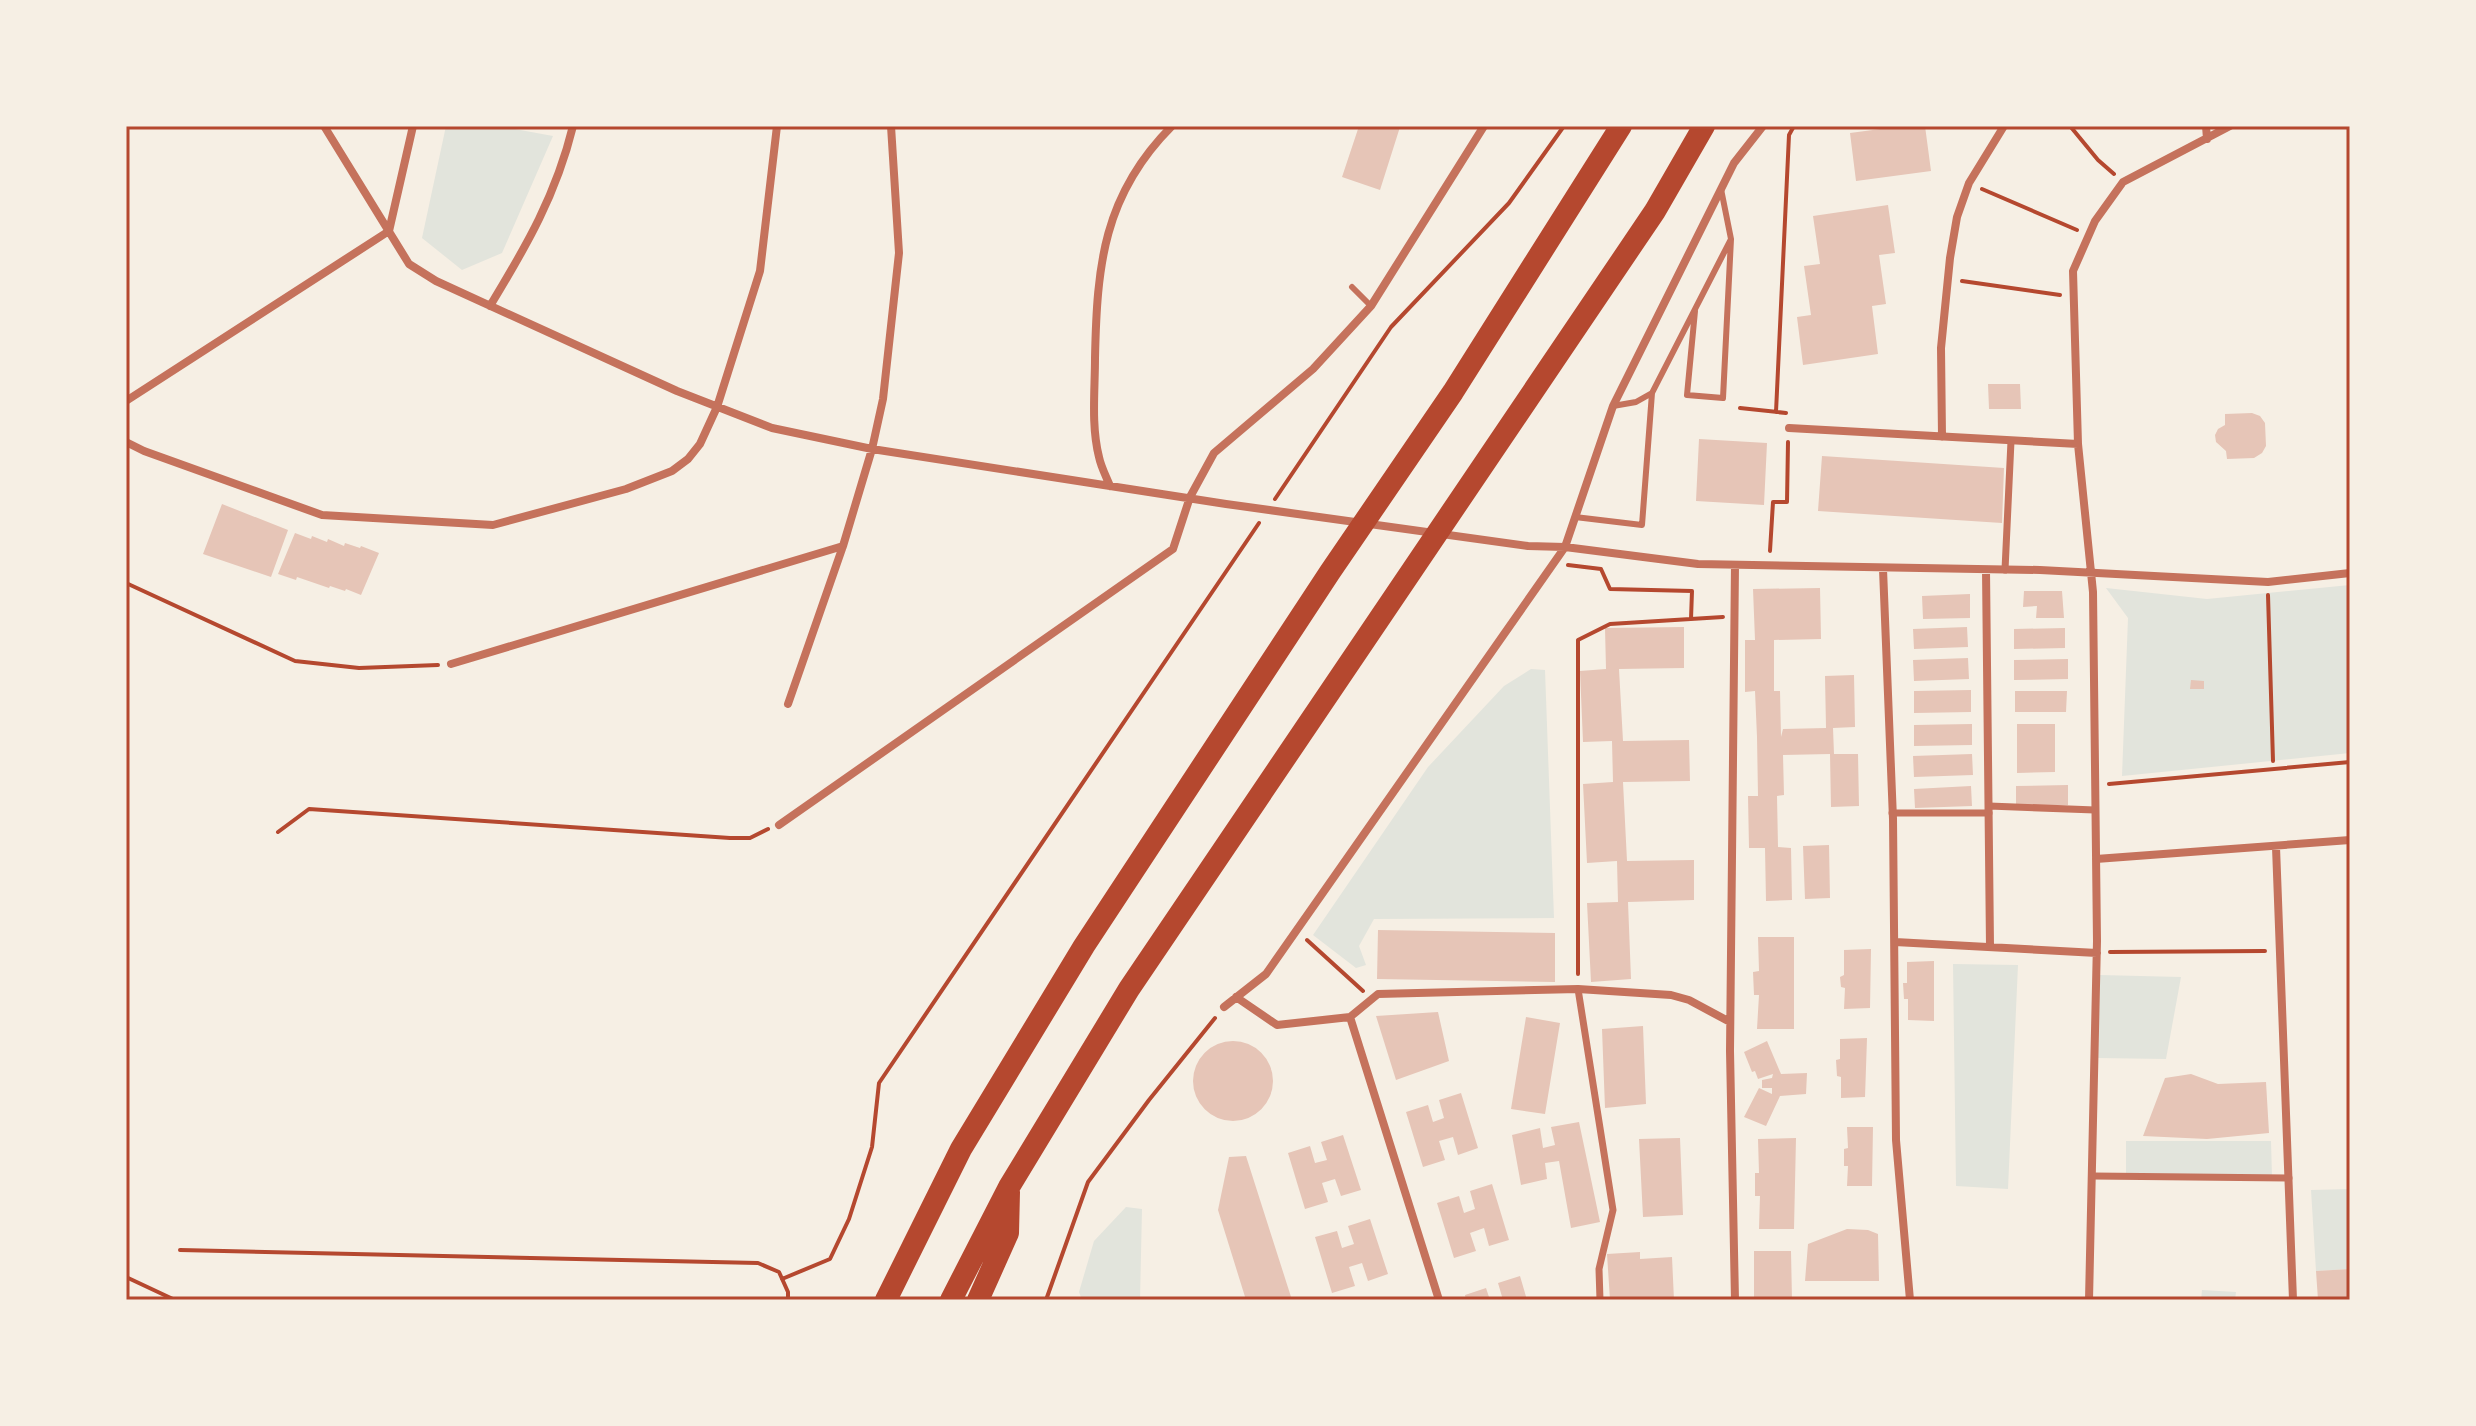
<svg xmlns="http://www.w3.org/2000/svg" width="2476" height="1426" viewBox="0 0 2476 1426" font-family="Montserrat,sans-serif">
	<rect width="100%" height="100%" fill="#f6efe4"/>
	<!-- green -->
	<path fill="#e2e4dc" d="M446,126H499L553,136L502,253L462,270L422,238Z
		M2350,585V753L2122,776L2128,618L2106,588L2207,599Z
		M1531,669L1545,670L1554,918L1374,919L1359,946L1366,965L1356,968L1313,935L1428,767L1504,686Z
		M1953,964L2018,965L2008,1189L1956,1186Z
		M2100,975L2181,977L2166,1059L2098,1058Z
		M2126,1141H2271L2272,1177L2126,1176Z
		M2350,1189V1269L2316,1271L2311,1190Z
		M1126,1207L1142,1209L1140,1300H1082L1079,1292L1094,1241Z
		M2202,1290L2236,1292L2235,1300H2201Z"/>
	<!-- building -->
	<path fill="#e6c5b7" d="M1359,126L1400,127L1380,190L1342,177Z
		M1903,126H1925L1931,171L1856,181L1850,133Z
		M1888,205L1895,253L1879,255L1886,304L1872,306L1878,354L1803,365L1797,317L1811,315L1804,266L1820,264L1813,216Z
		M1988,384H2020L2021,409H1989Z
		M2252,413L2260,416L2265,423L2266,446L2262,453L2254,458L2227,459L2226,451L2216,442L2215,435L2218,429L2225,425V414Z
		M1699,439L1767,443L1764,505L1696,501Z
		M1822,456L2004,468L2002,523L1818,511Z
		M222,504L288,530L271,577L203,554Z
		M295,533L311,539L312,536L327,542L328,539L344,546L345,543L360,548L361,546L379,553L361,595L346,589L345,591L330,586L329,588L297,577L296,580L278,574Z
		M1820,588L1821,639L1774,640V691H1780L1781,737L1783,729L1826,728L1825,676L1854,675L1855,727L1833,728L1834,754H1858L1859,806L1831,807L1830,754L1783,755L1784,795L1777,796L1778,847L1791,848L1792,900L1766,901L1765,848H1749L1748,796H1758L1757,737L1755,691L1745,692V640H1755L1753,589Z
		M2024,591H2062L2064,618H2036L2037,606L2023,607Z
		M1970,594V618L1923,619L1922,596Z
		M1684,627V668L1619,669L1623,741L1689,740L1690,781L1623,782L1627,861L1694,860V900L1628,902L1631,979L1591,982L1587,903L1618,902L1617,861L1587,863L1583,784L1613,782L1612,741L1583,742L1580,671L1606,669L1605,628Z
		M1967,627L1968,647L1914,649L1913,629Z
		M2065,628V648L2014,649V629Z
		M1968,658L1969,679L1914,681L1913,660Z
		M2068,659V679L2014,680V660Z
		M2191,680L2204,681V689H2190Z
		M1971,690V712L1914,713V691Z
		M2015,691H2067L2066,712H2015Z
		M1972,724V745L1914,746V725Z
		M2017,724H2055V772L2017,773Z
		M1972,754L1973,775L1914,777L1913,756Z
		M2068,785V805L2016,806V786Z
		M1971,786L1972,806L1915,808L1914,789Z
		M1829,845L1830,898L1805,899L1803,846Z
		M1378,930L1555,933V982L1377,979Z
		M1758,937H1794V1029H1757L1759,995H1754L1753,972L1759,971Z
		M1871,949L1870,1008L1844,1009L1845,988L1841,987L1840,977L1844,975V950Z
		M1934,961V1021L1908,1020V999H1904L1903,983H1907V962Z
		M1438,1012L1449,1061L1396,1080L1376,1016Z
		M1526,1017L1560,1023L1545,1114L1511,1109Z
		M1643,1026L1646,1104L1605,1108L1602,1029Z
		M1867,1038L1865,1097L1841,1098V1077L1837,1076L1836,1060L1840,1059V1039Z
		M1193 1081a40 40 0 1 1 80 0a40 40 0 1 1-80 0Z
		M1767,1041L1781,1074L1807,1073L1806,1094L1780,1096L1766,1126L1744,1117L1759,1088L1772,1094V1088H1762V1080L1772,1078L1773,1074L1758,1079L1755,1071L1752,1072L1744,1052Z
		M2191,1074L2218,1084L2266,1082L2269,1133L2207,1139L2143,1136L2165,1078Z
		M1461,1093L1478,1148L1458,1155L1453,1137L1439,1141L1445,1160L1423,1167L1406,1112L1428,1105L1433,1122L1444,1118L1439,1100Z
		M1579,1122L1600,1222L1571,1228L1559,1161L1545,1163L1547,1179L1521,1185L1512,1135L1540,1128L1543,1148L1555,1145L1551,1127Z
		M1847,1127H1873L1872,1186H1847L1848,1166H1844V1149L1848,1148Z
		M1343,1135L1361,1190L1341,1196L1335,1179L1322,1183L1328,1202L1305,1209L1288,1153L1310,1146L1315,1163L1327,1160L1321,1142Z
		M1680,1138L1683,1215L1643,1217L1639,1139Z
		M1796,1138L1794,1229H1759L1760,1196H1755V1173H1759L1758,1139Z
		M1246,1156L1292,1300H1246L1218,1210L1229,1157Z
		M1492,1184L1509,1240L1489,1246L1484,1228L1470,1233L1476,1251L1454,1258L1437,1203L1459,1196L1464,1213L1475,1209L1470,1191Z
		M1370,1219L1388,1274L1368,1281L1362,1263L1349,1267L1355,1286L1332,1293L1315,1237L1337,1231L1342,1248L1354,1244L1348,1226Z
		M1847,1229L1868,1230L1878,1234L1879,1281H1805L1808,1244Z
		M1754,1251H1791L1792,1300H1754Z
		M1640,1252V1259L1672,1257L1674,1300H1610L1607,1254Z
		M2350,1269V1300H2318L2316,1271Z
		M1520,1276L1527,1300H1503L1498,1283Z
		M1486,1288L1490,1300H1466L1465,1295Z"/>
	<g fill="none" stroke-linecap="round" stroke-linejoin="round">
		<!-- path -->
		<path stroke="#b5482f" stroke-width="4" d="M2070,126L2098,160L2114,174
			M1982,189L2077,230
			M1962,281L2060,295
			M1740,408L1786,413
			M1776,412L1789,135L1794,126
			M1275,499L1391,327L1509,203L1564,126
			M1770,551L1773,502H1787L1788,442
			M1568,565L1601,569L1610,589L1692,591L1691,619
			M126,583L295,661L359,668L438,665
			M2268,595L2273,761
			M2109,784L2350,762
			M278,832L309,809L730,838H750L768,829
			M1307,940L1363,991
			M2110,952L2265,951
			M1578,974V640L1610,624L1723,617
			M180,1250L758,1263L779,1272L788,1292V1300
			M126,1277L175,1300
			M782,1279L830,1259L849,1219L872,1147L879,1083L1259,523
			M1046,1300L1088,1182L1149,1100L1215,1018"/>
		<!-- service -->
		<path stroke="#c5725c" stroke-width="6" d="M1721,189L1731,239
			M1352,287L1371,306
			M1613,406L1636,402L1652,393
			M1575,517L1642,525L1652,393L1731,239L1723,398L1687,395L1695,311"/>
		<!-- pedestrian -->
		<path stroke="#c5725c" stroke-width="7" d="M2005,570L2011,441
			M1989,806L2095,810
			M1892,813H1989
			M1578,989L1613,1210L1599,1269L1600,1300
			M2093,1176L2289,1178"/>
		<!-- minor -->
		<path stroke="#c5725c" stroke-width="8" d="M324,126L409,264L436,281L677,391L772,428L872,449L1226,504L1528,546L1565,547L1698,564L2040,570L2268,582L2350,573
			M2206,126L2207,139
			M389,231L413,126
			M490,306C527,245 556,195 573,126
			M126,401L389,231
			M1789,428L2078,444
			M1942,437L1941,348L1950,258L1957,217L1969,183L2004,126
			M126,442L144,451L322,515L493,525L626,489L672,471L688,459L700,444L717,407L760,271L777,126
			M1110,486C1106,476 1101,467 1099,457C1091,425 1095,391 1095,358C1097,266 1103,195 1172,126
			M1735,565L1730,1051L1735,1300
			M1883,569L1893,819L1896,1140L1910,1300
			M1986,570L1990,946
			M451,664L843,546
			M788,704L843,546L872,449L883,399L899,253L891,126
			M779,825L1173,549L1190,497L1214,453L1313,369L1371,306L1484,126
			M2276,847L2293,1300
			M2096,859L2350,840
			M1895,942L2097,953
			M1236,997L1277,1025L1350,1017L1378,994L1578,989L1671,995L1689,1000L1730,1022
			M1224,1007L1266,974L1565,547L1613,406L1734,163L1763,126
			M1350,1017L1439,1300
			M2089,1300L2097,941L2093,592L2078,444L2073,271L2095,221L2123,182L2230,126"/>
		<!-- motorway -->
		<path stroke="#b5482f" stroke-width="22" d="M886,1300L961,1149L1084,946L1330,572L1453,392L1621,126
			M951,1300L1009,1187L1129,989L1655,211L1704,126
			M978,1300L1008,1233L1009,1192"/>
	</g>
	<!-- border -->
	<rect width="2476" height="1426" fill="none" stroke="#f6efe4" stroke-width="256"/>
	<rect x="128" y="128" width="2220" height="1170" fill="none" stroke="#b5482f" stroke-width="3"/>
</svg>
